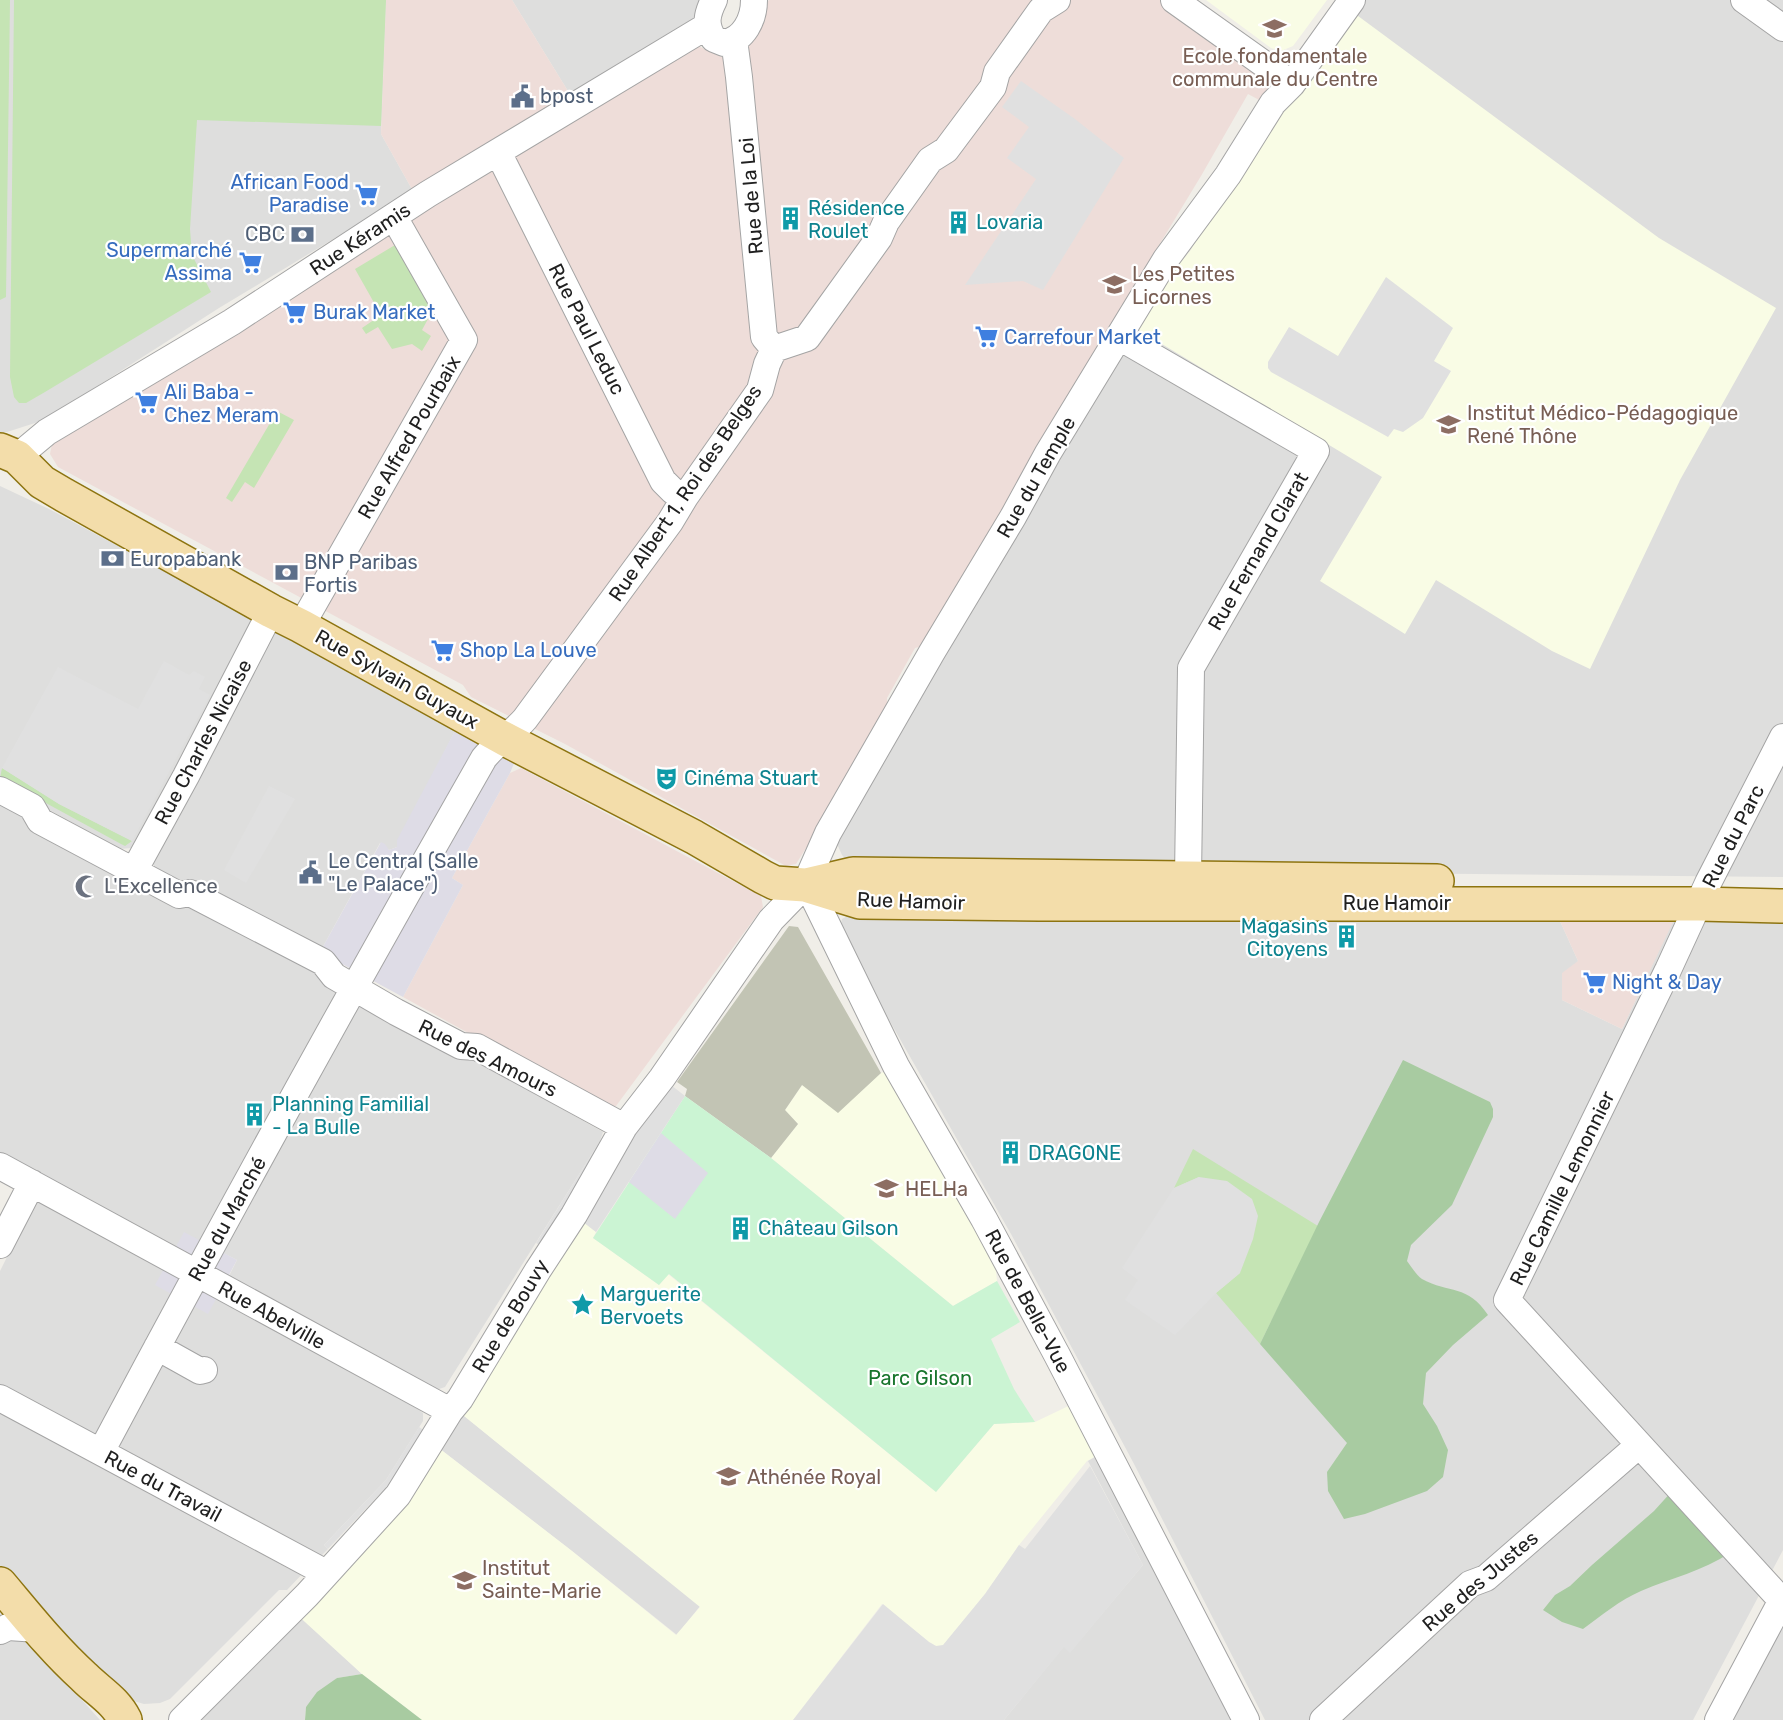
<svg xmlns="http://www.w3.org/2000/svg" width="1783" height="1720" viewBox="0 0 1783 1720" font-family="Rubik,sans-serif">
	<rect width="100%" height="100%" fill="#f0eee8"/>
	<!-- residential -->
	<path fill="#dededd" d="M0,0H386L381,134L413,191L219,308L60,410L35,423L7,432H0Z
		M512,0H705L697,18L571,96Z
		M1364,0H1783V877L1157,871L848,862L842,855L837,844L838,836L978,595L1166,280L1190,251L1215,211Z
		M0,486L49,509L258,621L132,848L119,849L0,782Z
		M272,630L457,727L397,847L389,850L380,843L320,952L154,867L152,855Z
		M0,801L27,809L23,818L185,906L199,913L201,910L332,981L341,998L206,1244L173,1251L161,1246L163,1240L0,1152Z
		M853,913L1560,921L1578,961L1562,1000L1622,1029L1676,914L1783,919V1550L1693,1720H1265L1133,1462L1011,1234L839,932L842,919Z
		M369,1000L603,1132L600,1141L450,1379L445,1387L439,1389L424,1384L229,1276L237,1260L217,1250L352,1004Z
		M36,1199L164,1268L177,1297L163,1310L103,1420L108,1424L105,1428L95,1435L0,1384V1271Z
		M216,1298L412,1405L423,1413V1421L386,1480L324,1545L328,1549L315,1562L117,1447L193,1306Z
		M453,1407L700,1606L677,1635L572,1551L431,1442Z
		M0,1411L289,1569L292,1564L305,1571L287,1590H279L170,1699L160,1703L144,1704L127,1699L0,1577Z
		M1107,1450L1246,1720H1004L1064,1646L1070,1652L1143,1565L1088,1461Z
		M1783,1602V1720H1718Z
		M0,1608L2,1611L100,1720H0Z
		M292,1610L362,1674L337,1678L306,1707L305,1720H182Z"/>
	<!-- commercial -->
	<path fill="#eeddd9" d="M386,0H512L571,96L413,191L381,134Z
		M769,0H1162L1268,80V91L1263,102L1248,94L1201,176L1113,321L926,645L915,648L887,698V710L811,840L796,864L786,866L565,744L471,697L463,685L58,467L50,454L53,439L62,430L693,47H700L722,57L728,58Z
		M521,768L761,896L763,907L616,1106L610,1109L601,1106L403,997L463,885L452,878L510,773Z
		M1560,921L1673,922L1622,1029L1562,1000V973L1578,961Z"/>
	<!-- education -->
	<path fill="#f9fce5" d="M1206,0H1327L1293,46L1281,51L1271,48Z
		M1354,13L1659,238L1776,308L1680,480L1590,669L1552,651L1436,580L1405,634L1320,581L1382,477L1137,329L1166,280L1190,251L1249,152Z
		M896,1066L992,1234L997,1281L953,1306L771,1158L798,1124L785,1110L803,1084L838,1112L881,1073Z
		M574,1215L596,1232L593,1238L659,1285L668,1274L936,1492L994,1424L1035,1422L1081,1400L1107,1450L1087,1461L1019,1545L985,1594L943,1646H936L929,1642L882,1604L793,1720H422L362,1674L292,1610L431,1442L572,1551L676,1635L700,1607L453,1407Z"/>
	<!-- construction -->
	<path fill="#c2c4b4" d="M789,926L798,927L881,1073L838,1113L802,1085L785,1110L798,1124L771,1158L685,1096L687,1089L677,1082Z"/>
	<!-- grass -->
	<path fill="#c5e4b4" d="M0,0H10L6,297L0,300Z
		M14,0H386L381,126L197,120L190,229L192,255L211,292L45,392L26,403H19L14,397L10,377Z
		M395,245L434,308L422,330L431,336L422,351L412,344L392,349L378,327L366,334L362,328L381,315L355,269Z
		M277,411L294,420L254,488L245,482L232,502L226,498Z
		M2,768L59,804L132,841L125,846L121,844L0,778Z
		M1193,1149L1318,1226L1260,1344L1216,1293L1240,1273L1199,1177L1174,1188Z"/>
	<!-- forest -->
	<path fill="#a8cba1" d="M1403,1060L1490,1102L1493,1109V1117L1452,1205L1411,1245L1407,1261C1411,1266 1416,1275 1422,1279C1449,1294 1468,1284 1488,1315L1453,1345L1426,1373L1423,1404L1437,1426L1448,1450L1443,1477L1427,1491L1365,1514L1344,1519L1328,1491L1327,1472L1347,1443L1260,1344L1319,1222Z
		M1673,1490L1730,1553C1702,1571 1672,1578 1641,1591C1620,1600 1602,1615 1583,1629L1562,1622L1543,1610L1555,1595L1570,1586L1592,1565L1654,1511Z
		M362,1674L422,1720H305L306,1707L317,1692L337,1678Z"/>
	<!-- park -->
	<path fill="#cbf4d3" d="M685,1096L771,1158L953,1306L997,1281L1020,1322L991,1339L1014,1389L1035,1422L994,1424L936,1492L669,1274L659,1285L593,1238Z"/>
	<!-- parking -->
	<path fill="#e0e0e0" d="M1021,81L1075,119L1124,158L1043,290L1023,281L965,285L1036,179L1007,158L1029,127L1002,107Z
		M1386,277L1453,328L1434,361L1451,371L1423,418L1403,432L1394,429L1388,437L1271,372L1268,368V362L1289,327L1338,356Z
		M164,661L189,675L194,671L205,677L199,689L210,695L132,841L59,804L2,768L58,667L138,709Z
		M269,786L295,799L246,883L224,870Z
		M662,1078L685,1096L596,1232L574,1215Z
		M598,1144L603,1147L542,1246L536,1243Z
		M1199,1177L1227,1181L1252,1199L1258,1216L1253,1239L1240,1273L1216,1293L1175,1335L1125,1300L1138,1280L1122,1268L1174,1188Z
		M419,1427L425,1431L392,1481L328,1549L324,1545L386,1480Z
		M1090,1466L1143,1565L1070,1653L1064,1647L1004,1720H793L883,1604L929,1642L936,1646L943,1645L985,1594L1019,1545L1025,1549Z"/>
	<!-- plaza -->
	<path fill="#dedce6" d="M457,727L517,756L510,773L452,878L463,885L403,997L320,952L381,842L385,844L389,850L397,847V840Z
		M661,1133L708,1173L675,1219L629,1182Z
		M184,1232L237,1260L208,1314L155,1285Z"/>
	<g fill="none" stroke-linecap="round" stroke-linejoin="round">
		<defs>
			<path id="minor" d="M714,0C707,14 704,25 714,39L724,43C744,40 754,19 754,0
				M1174,0L1292,84
				M1744,0L1783,28
				M734,40L739,77L764,337L774,349
				M498,152L663,481L673,491L685,497
				M1119,337L1316,451L1191,668L1188,877
				M17,457L47,432L232,322L428,194L707,26
				M301,626L464,340L394,217
				M1783,737L1708,883L1668,970L1507,1300L1783,1602
				M0,790L32,807L40,821L179,895L190,893L323,962L334,976L396,1012L461,1046L477,1047L624,1127
				M134,871L186,776L271,611
				M805,885L813,896L896,1066L984,1219L1057,1355L1246,1720
				M0,1166L450,1411
				M0,1245L32,1183
				M157,1347L200,1371L204,1370
				M0,1398L326,1573
				M101,1452C225,1219 353,987 484,758C496,743 513,733 525,719L670,522L685,497L760,390L767,364L774,349L807,338L879,238L886,222L930,160L946,150L993,87L997,72L1041,10L1057,0
				M0,1631L8,1627L38,1629
				M182,1720L307,1595L398,1495L450,1411L460,1399L538,1270L574,1215L624,1127L662,1078L771,920L805,885L828,833L932,652L1013,517L1048,453L1166,259L1228,175L1273,103L1292,84L1352,0
				M1323,1720L1470,1584L1486,1578L1639,1445
				M1718,1720L1783,1598"/>
			<path id="major" d="M0,450L17,457L42,482L64,495L271,611L301,626L505,739L694,837L763,877L775,883L805,885L860,902L1039,904H1699L1783,906
				M806,885L853,874L1437,881
				M0,1584C27,1616 53,1649 84,1677C99,1692 115,1700 125,1720"/>
		</defs>
		<!-- minor casing -->
		<use href="#minor" stroke="#a4a4a4" stroke-width="28"/>
		<!-- major casing -->
		<use href="#major" stroke="#8d7410" stroke-width="36"/>
		<!-- minor -->
		<use href="#minor" stroke="#fff" stroke-width="26"/>
		<!-- major -->
		<use href="#major" stroke="#f3ddaa" stroke-width="33"/>
	</g>
	<!-- icons -->
	<defs>
		<symbol id="school-bare" viewBox="-9 -9 18 18"><path d="M0-5L7-2L0 1L-7-2ZM-4 1L0 2.5L4 1V4Q0 6-4 4Z" fill="#8d6e63" stroke="#fff" stroke-width="2.5" paint-order="stroke"/></symbol>
		<symbol id="civic-bare" viewBox="-9 -9 18 18"><path d="M-.6-6.5H3V-4.5H.6V-3L4-1V1h2V6H-6V1h2V-1L-.6-3ZM-1.2 2.5V6h2.4V2.5Z" fill="#5c6f8a" stroke="#fff" stroke-width="2.5" paint-order="stroke"/></symbol>
		<symbol id="supermarket-bare" viewBox="-9 -9 18 18"><path d="M-6-5.5h2.5l.6 2H6L4.5 2H-2.5L-4.4-4H-6ZM-1.5 3.2a1.3 1.3 0 1 0 .1 0ZM3 3.2a1.3 1.3 0 1 0 .1 0Z" fill="#3f7fe0" stroke="#fff" stroke-width="2.5" paint-order="stroke"/></symbol>
		<symbol id="building-bare" viewBox="-9 -9 18 18"><path d="M-4-6H4V6H1V3H-1V6H-4ZM-2.5-4.3h1.7v1.8h-1.7ZM.8-4.3h1.7v1.8H.8ZM-2.5-1h1.7V.8h-1.7ZM.8-1h1.7V.8H.8Z" fill="#0f9aa8" stroke="#fff" stroke-width="2.5" paint-order="stroke"/></symbol>
		<symbol id="bank-bare" viewBox="-9 -9 18 18"><path d="M-6-4H6V4H-6ZM0-2.3a2.3 2.3 0 1 0 0 4.6a2.3 2.3 0 1 0 0-4.6Z" fill="#5c6f8a" stroke="#fff" stroke-width="2.5" paint-order="stroke"/></symbol>
		<symbol id="theatre-bare" viewBox="-9 -9 18 18"><path d="M-5-5.5Q0-4 5-5.5V0Q5 5 0 6Q-5 5-5 0ZM-3.3-2.5H-1v1.5H-3.3ZM1-2.5H3.3v1.5H1ZM-2.8 1Q0 5.5 2.8 1Z" fill="#0f9aa8" stroke="#fff" stroke-width="2.5" paint-order="stroke"/></symbol>
		<symbol id="mosque-bare" viewBox="-9 -9 18 18"><path d="M3.5-4.9A6 6 0 1 0 3.5 4.9A5 5 0 1 1 3.5-4.9Z" fill="#6b7280" stroke="#fff" stroke-width="2.5" paint-order="stroke"/></symbol>
		<symbol id="university-bare" viewBox="-9 -9 18 18"><path d="M0-5L7-2L0 1L-7-2ZM-4 1L0 2.5L4 1V4Q0 6-4 4Z" fill="#8d6e63" stroke="#fff" stroke-width="2.5" paint-order="stroke"/></symbol>
		<symbol id="sight-bare" viewBox="-9 -9 18 18"><path d="M0-6L1.8-2.2L6-1.7L2.9 1.2L3.7 5.4L0 3.3L-3.7 5.4L-2.9 1.2L-6-1.7L-1.8-2.2Z" fill="#0f9aa8" stroke="#fff" stroke-width="2.5" paint-order="stroke"/></symbol>
	</defs>
	<g fill-rule="evenodd">
		<use href="#school-bare" x="1258" y="12" width="33" height="33"/>
		<use href="#civic-bare" x="506" y="80" width="33" height="33"/>
		<use href="#supermarket-bare" x="350" y="178" width="33" height="33"/>
		<use href="#building-bare" x="774" y="202" width="33" height="33"/>
		<use href="#building-bare" x="942" y="206" width="33" height="33"/>
		<use href="#bank-bare" x="286" y="218" width="33" height="33"/>
		<use href="#supermarket-bare" x="234" y="246" width="33" height="33"/>
		<use href="#school-bare" x="1098" y="268" width="33" height="33"/>
		<use href="#supermarket-bare" x="278" y="296" width="33" height="33"/>
		<use href="#supermarket-bare" x="970" y="320" width="33" height="33"/>
		<use href="#supermarket-bare" x="130" y="386" width="33" height="33"/>
		<use href="#school-bare" x="1432" y="408" width="33" height="33"/>
		<use href="#bank-bare" x="96" y="542" width="33" height="33"/>
		<use href="#bank-bare" x="270" y="556" width="33" height="33"/>
		<use href="#supermarket-bare" x="426" y="634" width="33" height="33"/>
		<use href="#theatre-bare" x="650" y="762" width="33" height="33"/>
		<use href="#civic-bare" x="294" y="856" width="33" height="33"/>
		<use href="#mosque-bare" x="70" y="870" width="33" height="33"/>
		<use href="#building-bare" x="1330" y="920" width="33" height="33"/>
		<use href="#supermarket-bare" x="1578" y="966" width="33" height="33"/>
		<use href="#building-bare" x="238" y="1098" width="33" height="33"/>
		<use href="#building-bare" x="994" y="1136" width="33" height="33"/>
		<use href="#university-bare" x="870" y="1172" width="33" height="33"/>
		<use href="#building-bare" x="724" y="1212" width="33" height="33"/>
		<use href="#sight-bare" x="566" y="1288" width="33" height="33"/>
		<use href="#school-bare" x="712" y="1460" width="33" height="33"/>
		<use href="#school-bare" x="448" y="1564" width="33" height="33"/>
	</g>
	<g text-anchor="middle" dominant-baseline="central" stroke-width="4.5" stroke-linejoin="round" paint-order="stroke">
		<!-- education labels -->
		<g font-size="20" fill="#785e54" stroke="#fff" text-anchor="start">
			<text x="1275" y="56" text-anchor="middle">Ecole fondamentale<tspan x="1275" dy="23">communale du Centre</tspan></text>
			<text x="1132" y="274">Les Petites<tspan x="1132" dy="23">Licornes</tspan></text>
			<text x="1467" y="413">Institut Médico-Pédagogique<tspan x="1467" dy="23">René Thône</tspan></text>
			<text x="905" y="1189">HELHa</text>
			<text x="747" y="1477">Athénée Royal</text>
			<text x="482" y="1568">Institut<tspan x="482" dy="23">Sainte-Marie</tspan></text>
		</g>
		<!-- service labels -->
		<g font-size="20" fill="#4e5e75" stroke="#fff" text-anchor="start">
			<text x="540" y="96">bpost</text>
			<text x="285" y="234" text-anchor="end">CBC</text>
			<text x="130" y="559">Europabank</text>
			<text x="304" y="562">BNP Paribas<tspan x="304" dy="23">Fortis</tspan></text>
			<text x="328" y="861">Le Central (Salle<tspan x="328" dy="23">"Le Palace")</tspan></text>
		</g>
		<!-- shop labels -->
		<g font-size="20" fill="#366cbe" stroke="#fff" text-anchor="start">
			<text x="349" y="182" text-anchor="end">African Food<tspan x="349" dy="23">Paradise</tspan></text>
			<text x="232" y="250" text-anchor="end">Supermarché<tspan x="232" dy="23">Assima</tspan></text>
			<text x="313" y="312">Burak Market</text>
			<text x="1004" y="337">Carrefour Market</text>
			<text x="164" y="392">Ali Baba -<tspan x="164" dy="23">Chez Meram</tspan></text>
			<text x="460" y="650">Shop La Louve</text>
			<text x="1612" y="982">Night &amp; Day</text>
		</g>
		<!-- street labels -->
		<g font-size="20" fill="#202020" stroke="#fff">
			<text transform="translate(751 196) rotate(-95)">Rue de la Loi</text>
			<text transform="translate(360 239) rotate(-33)">Rue Kéramis</text>
			<text transform="translate(587 329) rotate(63)">Rue Paul Leduc</text>
			<text transform="translate(409 437) rotate(-60)">Rue Alfred Pourbaix</text>
			<text transform="translate(1036 477) rotate(-60)">Rue du Temple</text>
			<text transform="translate(685 493) rotate(-56)">Rue Albert 1, Roi des Belges</text>
			<text transform="translate(1258 551) rotate(-60)">Rue Fernand Clarat</text>
			<text transform="translate(397 679) rotate(29)">Rue Sylvain Guyaux</text>
			<text transform="translate(203 742) rotate(-62)">Rue Charles Nicaise</text>
			<text transform="translate(1733 836) rotate(-63)">Rue du Parc</text>
			<text transform="translate(911 901) rotate(2)">Rue Hamoir</text>
			<text x="1397" y="903">Rue Hamoir</text>
			<text transform="translate(488 1058) rotate(26)">Rue des Amours</text>
			<text transform="translate(1562 1188) rotate(-64)">Rue Camille Lemonnier</text>
			<text transform="translate(227 1219) rotate(-61)">Rue du Marché</text>
			<text transform="translate(1028 1301) rotate(62)">Rue de Belle-Vue</text>
			<text transform="translate(272 1315) rotate(29)">Rue Abelville</text>
			<text transform="translate(510 1316) rotate(-59)">Rue de Bouvy</text>
			<text transform="translate(163 1486) rotate(28)">Rue du Travail</text>
			<text transform="translate(1480 1581) rotate(-40)">Rue des Justes</text>
		</g>
		<!-- culture labels -->
		<g font-size="20" fill="#0d838f" stroke="#fff" text-anchor="start">
			<text x="808" y="208">Résidence<tspan x="808" dy="23">Roulet</tspan></text>
			<text x="976" y="222">Lovaria</text>
			<text x="684" y="778">Cinéma Stuart</text>
			<text x="1328" y="926" text-anchor="end">Magasins<tspan x="1328" dy="23">Citoyens</tspan></text>
			<text x="272" y="1104">Planning Familial<tspan x="272" dy="23">- La Bulle</tspan></text>
			<text x="1028" y="1153">DRAGONE</text>
			<text x="758" y="1228">Château Gilson</text>
			<text x="600" y="1294">Marguerite<tspan x="600" dy="23">Bervoets</tspan></text>
		</g>
		<!-- worship labels -->
		<g font-size="20" fill="#5b616d" stroke="#fff" text-anchor="start">
			<text x="104" y="886">L'Excellence</text>
		</g>
		<!-- park labels -->
		<g font-size="20" fill="#18752c" stroke="#fff">
			<text x="920" y="1378">Parc Gilson</text>
		</g>
	</g>
</svg>
